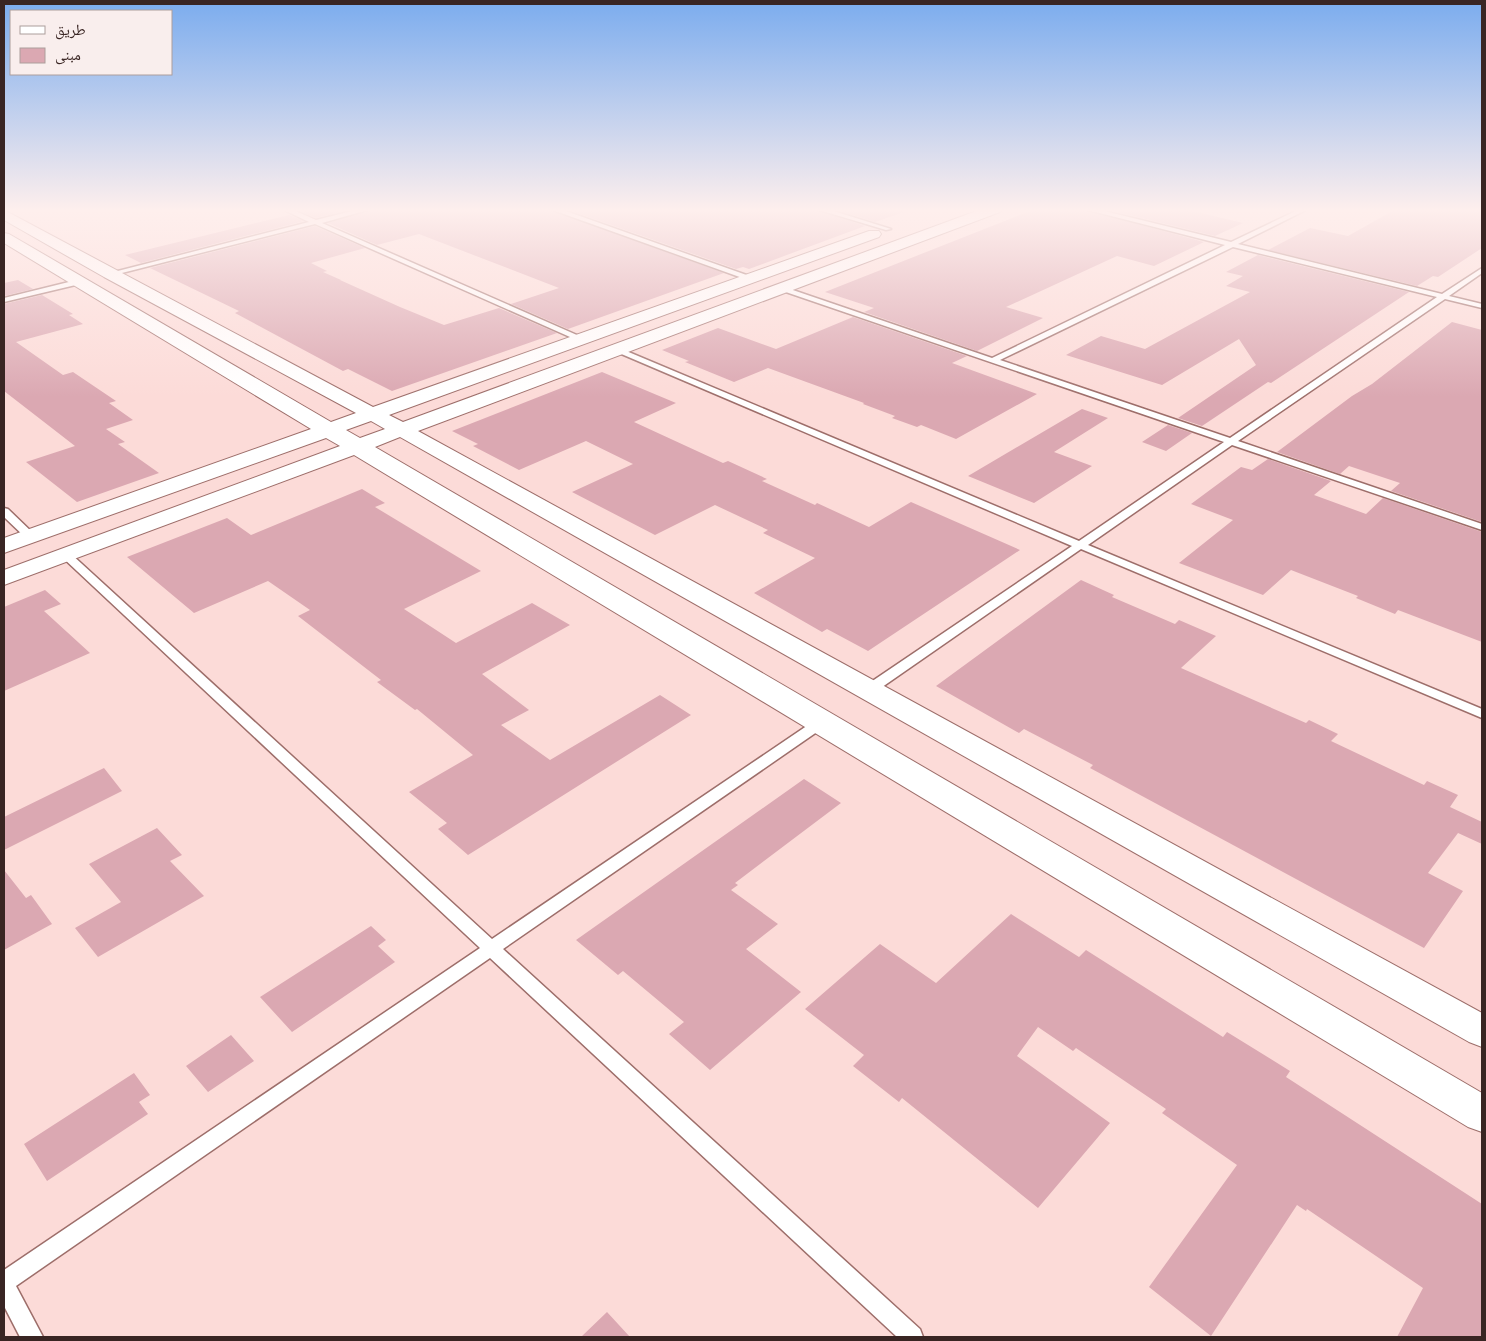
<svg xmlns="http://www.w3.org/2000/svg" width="1486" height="1341" viewBox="0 0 1486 1341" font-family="'Noto Sans','Noto Naskh Arabic',sans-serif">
	<rect width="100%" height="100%" fill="#fcdbd8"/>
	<!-- building -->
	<path fill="#dba8b2" d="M311,209H351L316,218L302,212Z
		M373,209H548L724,273L568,329L511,304L559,288L419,234L377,245L328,223Z
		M566,209H814L865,226L749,269L743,267L736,269Z
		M834,209H903L904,212L875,222Z
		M1035,209H1082L1204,242L1154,266L1117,256L1006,307L1043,318L977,351L864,312L874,308L825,292Z
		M1105,209H1184L1243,223L1215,236Z
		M1396,209H1482V248L1438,277L1433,276L1417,286L1268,250L1310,228L1348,236Z
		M289,215L304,221L141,263L125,255Z
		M315,226L365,248L311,263L327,271L323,272L341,280H340L400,307L444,325L499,308L557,333L392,391L348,369L343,371L235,313L239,311L150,268Z
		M1258,255L1409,292L1271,383L1268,382L1202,426L1178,418L1256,365L1239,339L1162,385L1066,355L1101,336L1145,349L1250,292L1226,286L1243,276L1226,272Z
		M18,280L33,289L4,296V283Z
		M42,295L73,314L69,315L83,324L16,342L63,375L73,372L116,401L109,403L133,420L106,429L125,442L118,444L159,473L77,502L26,462L75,446L4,391V304Z
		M853,317L967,356L952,363L1037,394L956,439L921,425L917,427L892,418L895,416L863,404L864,403L768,368L734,382L685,362L689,361L662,350L718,328L776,349Z
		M1452,322L1482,330V522L1391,491L1400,483L1349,466L1340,474L1277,452L1352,396L1372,384Z
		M602,372L676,403L634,422L723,463L728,461L767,479L762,481L815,505L817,503L869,527L911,502L1020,550L868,651L827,629L822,632L754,593L815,558L763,533L768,530L715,505L655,535L572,492L633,464L586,441L519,470L473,446L478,444L452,431Z
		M1082,409L1108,418L1054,452L1092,466L1034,503L968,476Z
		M1168,425L1192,433L1166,451L1142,442Z
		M1268,459L1331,481L1314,495L1366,514L1383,498L1482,532V642L1398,610L1395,614L1356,598L1358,596L1291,570L1263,595L1179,563L1233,520L1191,504L1241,467L1252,470Z
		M362,489L385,503L375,507L481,571L404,609L456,643L532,603L570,625L482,674L529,710L501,725L550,760L660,695L691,715L468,855L438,829L447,823L409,792L473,755L417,709L415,710L377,682L381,680L298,616L310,610L268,581L194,613L127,557L227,518L251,535Z
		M1081,580L1114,595L1112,597L1175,624L1179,620L1216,636L1181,668L1306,723L1309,720L1338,734L1331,741L1424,785L1427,781L1458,795L1450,807L1482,822V844L1458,833L1428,873L1463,891L1424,948L1090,768L1093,765L1024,729L1019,733L936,686Z
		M45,590L61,604L44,611L90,653L4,691V607Z
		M104,768L122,791L4,850V817Z
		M804,779L841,803L735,883L738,885L731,890L778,924L746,949L801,992L710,1070L669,1034L684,1022L623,971L618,975L576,940Z
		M157,828L182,855L170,861L204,896L98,957L75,928L121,902L89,864Z
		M4,870L26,898L31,895L52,924L4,950Z
		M1011,914L1079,957L1086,950L1223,1037L1227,1032L1290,1071L1286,1077L1482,1204V1337H1397L1423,1288L1307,1209L1306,1211L1297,1205L1211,1336L1149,1287L1237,1165L1162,1113L1166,1109L1076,1048L1073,1051L1038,1027L1017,1056L1110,1123L1038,1208L902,1098L899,1102L853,1066L864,1055L805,1009L880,944L936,983Z
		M371,926L386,940L378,946L395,962L292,1032L260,997Z
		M231,1035L254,1061L208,1092L186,1066Z
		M134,1073L150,1095L139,1102L148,1114L47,1181L24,1144Z
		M607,1312L630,1337H581Z"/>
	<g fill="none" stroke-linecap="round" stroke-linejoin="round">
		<defs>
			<path id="service" d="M282,209H291L316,220L360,209H371L322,223L586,339L579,341L315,224L110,276L106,274L309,222Z
				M550,209H560L755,278L748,280Z
				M816,209H827L891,229L886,230Z
				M1084,209H1096L1231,242L1300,209H1308L1238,244L1442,294L1482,268V273L1449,296L1482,304V308L1445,299L1238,441L1482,524V530L1232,445L1088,545L1482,709V718L1081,549L875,692H865L864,689L865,686L1072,546L612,350L619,348L1079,541L1224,442L777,289L784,287L992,358L1225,245ZM1233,247L1437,297L1230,438L1000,360Z
				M81,279H84V283L4,302V298Z
				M4,508L8,509L34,534L35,536L34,538H26L4,517Z
				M66,552L70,553L492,939L817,719H827L829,722L827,725L503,949L920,1329L923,1337H897L490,958L16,1286L43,1337H20L4,1306V1270L480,948L62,557L61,555L62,553Z"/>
			<path id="tertiary" d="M982,209H1002L1000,212L418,431L1482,1013V1047L1469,1042L400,437L375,447L1482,1093V1132L1468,1127L354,455L4,585V570L340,446L326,438L4,553V538L311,429L4,243V233L9,234L331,422L356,413L104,277L4,220V210L373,407L869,231H879L881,234L879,237L389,415L403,422ZM371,421L385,429L360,438L346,430Z"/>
		</defs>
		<!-- service casing -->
		<use href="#service" stroke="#9d6e6a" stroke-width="3"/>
		<!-- tertiary casing -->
		<use href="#tertiary" stroke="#9d6e6a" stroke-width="2"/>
		<!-- service -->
		<use href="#service" fill="#fff" fill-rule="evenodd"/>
		<!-- tertiary -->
		<use href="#tertiary" fill="#fff" fill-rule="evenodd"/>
	</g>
	<!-- sky -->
	<linearGradient id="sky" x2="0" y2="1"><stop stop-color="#7bacee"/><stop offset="0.53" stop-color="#feefed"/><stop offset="1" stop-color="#feefed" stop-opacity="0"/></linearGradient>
	<rect width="1486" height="397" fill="url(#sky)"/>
	<!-- border -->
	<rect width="1486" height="1341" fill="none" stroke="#392523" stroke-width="10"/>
	<!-- legend -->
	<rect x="10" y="10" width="162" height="65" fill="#f9eeed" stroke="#ac9e9c"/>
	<rect x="20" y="26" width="25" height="8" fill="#ffffff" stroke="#ac9e9c"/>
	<text x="55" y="35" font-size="15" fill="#392523">طريق</text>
	<rect x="20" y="48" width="25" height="15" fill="#dba8b2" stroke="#ac9e9c"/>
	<text x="55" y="60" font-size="15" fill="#392523">مبنى</text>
</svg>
